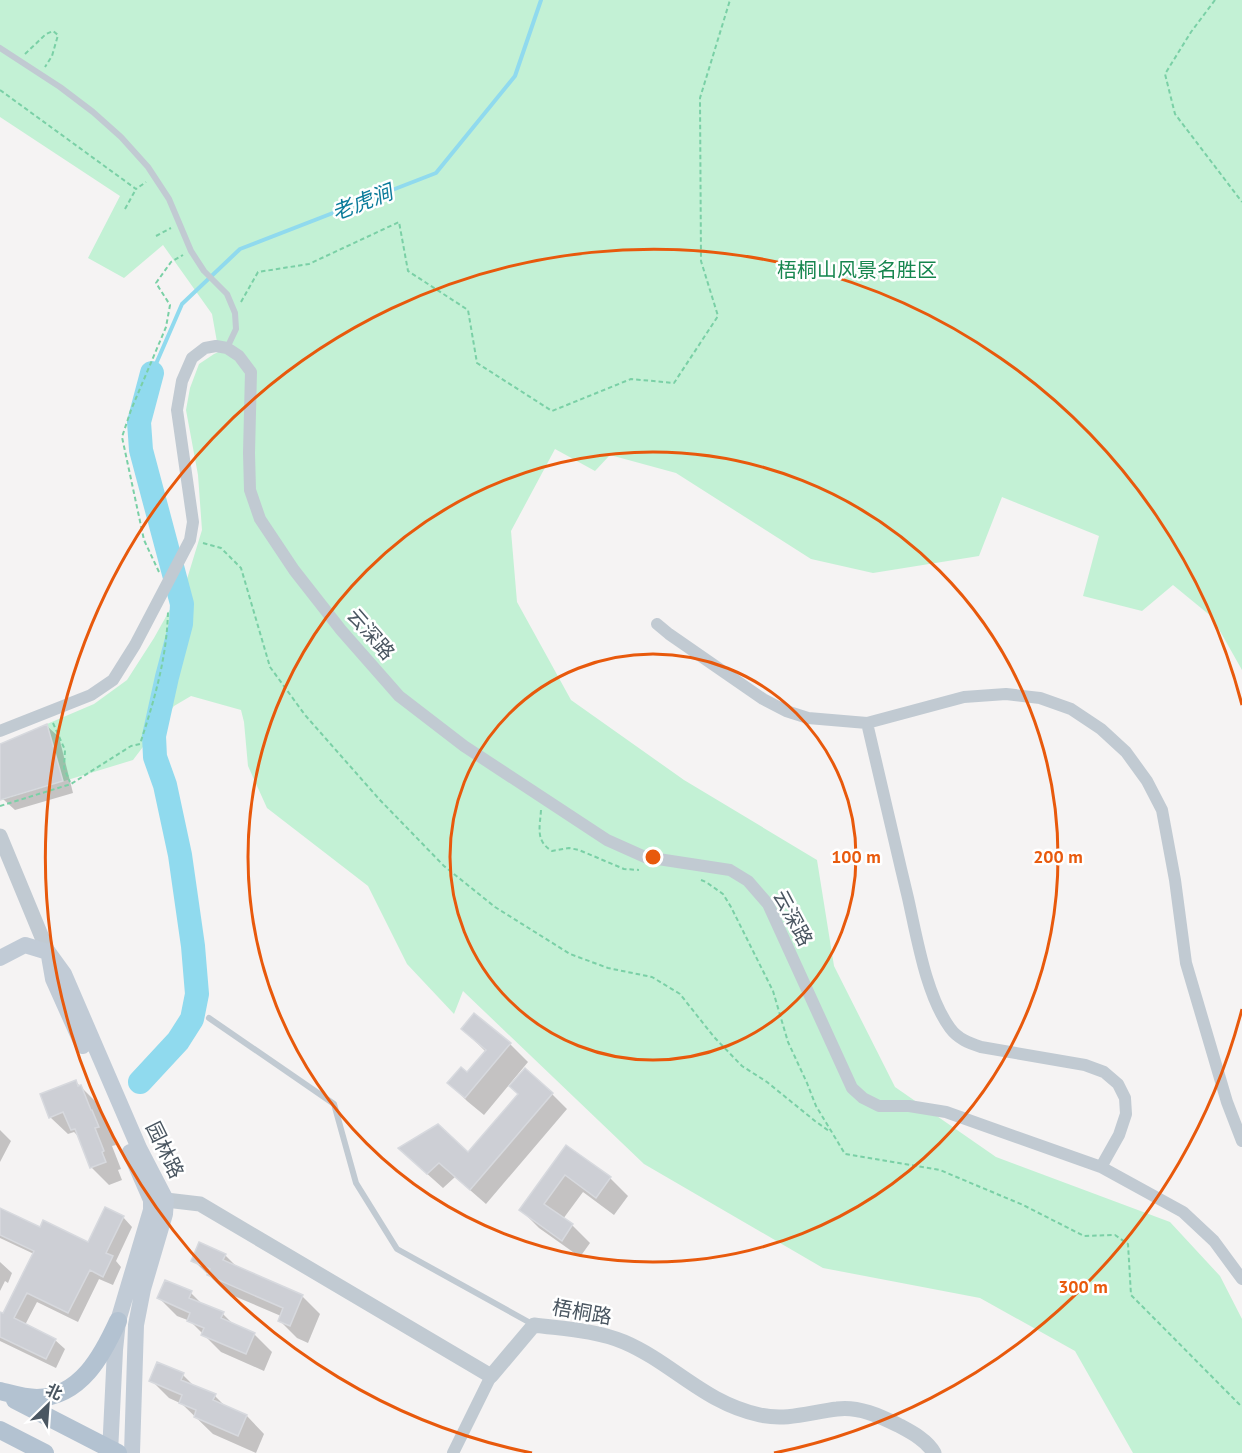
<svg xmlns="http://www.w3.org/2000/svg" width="1242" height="1453" viewBox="0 0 1242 1453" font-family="'PT Sans','Noto Sans SC',sans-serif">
	<rect width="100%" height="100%" fill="#f5f3f3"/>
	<!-- green -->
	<path fill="#c3f1d5" d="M0,0H1242V670L1212,617L1173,585L1142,611L1083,596L1099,536L1002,497L979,556L873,573L811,559L676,473L610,455L595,471L555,449L511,531L517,602L571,700L684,780L817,860L834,966L895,1087L996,1157L1170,1222L1220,1276L1242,1319V1453H1133L1075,1351L980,1298L823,1268L644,1164L463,991L454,1014L407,964L368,886L267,808L248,766L244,722L241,710L191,696L174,706L133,760L2,800L0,796V744L94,704L127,680L154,638L187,579L202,530L198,475L186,410L190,388L199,364L214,354L234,345L217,342L212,314L163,245L124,278L88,258L120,196L0,117Z"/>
	<!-- shadow -->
	<path fill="#0003" d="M47,726L59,737L73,793L15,810L3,799L0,793V746Z
		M463,1029L510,1044L528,1062L484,1115L467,1101L449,1083L467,1074L486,1052Z
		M75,1081L98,1104L116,1145L112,1146L121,1169L118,1170L122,1180L109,1185L92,1168L79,1137L74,1132L68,1134L50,1117Z
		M552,1094L567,1109L486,1204L455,1177L443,1188L415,1163L468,1154Z
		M0,1130L11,1141L0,1162Z
		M567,1147L610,1178L628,1196L614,1215L583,1192L563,1219L573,1226L590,1243L580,1257L539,1228L521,1210Z
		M0,1210L41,1229L89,1244L123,1217L132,1227L116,1261L121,1267L113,1285L99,1279L78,1322L37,1302L25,1325L55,1340L65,1349L56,1368L0,1341V1313L4,1315L34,1254L0,1238Z
		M225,1255L238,1268L302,1296L320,1314L308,1343L297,1338L280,1321L281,1316L227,1293L193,1260Z
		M0,1262L12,1273L8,1283L5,1281L0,1291Z
		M191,1293L204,1306L223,1314L235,1326L254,1334L272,1352L264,1371L221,1352L190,1321L177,1316L159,1298Z
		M183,1375L196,1388L215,1396L227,1408L247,1416L264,1434L256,1453L213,1434L182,1404L169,1398L151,1380Z"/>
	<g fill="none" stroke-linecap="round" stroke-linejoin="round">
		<!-- stream -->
		<path stroke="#90daee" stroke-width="4" d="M152,373L182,304L240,249L436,173L515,76L541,0"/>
		<!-- river -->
		<path stroke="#90daee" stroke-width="24" d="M140,1082L178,1041L192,1019L197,994L193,946L180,855L165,785L155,757L154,736L167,677L181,624L182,604L141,450L139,422L152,373"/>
	</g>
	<!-- building -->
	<path fill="#cdcfd5" stroke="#d7d9de" stroke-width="1.5" d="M47,724L63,781L0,800V744Z
		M474,1013L511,1043L465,1098L447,1083L461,1067L467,1072L486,1050L461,1029Z
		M525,1068L553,1093L470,1190L439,1163L427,1174L398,1148L438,1124L468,1152L518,1094L509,1086Z
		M76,1080L78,1086L81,1085L91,1110H92L99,1127L95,1128L104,1151L102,1152L106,1162L90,1168L75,1129L71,1130L63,1112L49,1118L40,1094Z
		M566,1145L611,1177L596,1198L565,1175L544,1204L573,1224L562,1241L519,1210Z
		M105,1207L124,1216L106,1253L113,1256L103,1277L90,1270L68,1313L27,1293L14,1318L56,1339L46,1359L0,1337V1312L3,1313L34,1251L0,1235V1208L40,1227L43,1220L88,1242Z
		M199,1242L226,1254L223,1260L303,1295L290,1326L278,1321L283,1308L207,1275L210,1269L191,1261Z
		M165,1280L192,1291L189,1298L224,1312L221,1318L255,1333L246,1354L201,1335L204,1328L187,1321L190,1313L157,1298Z
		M157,1362L184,1373L181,1380L216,1394L213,1400L247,1415L238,1436L194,1417L196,1410L179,1403L182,1395L149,1381Z"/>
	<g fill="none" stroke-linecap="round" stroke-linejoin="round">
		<!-- path -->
		<path stroke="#7ad0a6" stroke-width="2" stroke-dasharray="4.5 3" stroke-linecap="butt" d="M1215,0L1191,32L1165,74L1175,114L1242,202
			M25,54L46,34L53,31L58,35L52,56L45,67
			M0,90L136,189L146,182
			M125,209L136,189
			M156,236L171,228
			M241,302L258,272L309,264L399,222L408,271L468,310L477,363L552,411L631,379L674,383L718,316L701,261L700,98L730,0
			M203,543L221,548L241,568L270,667L305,715L379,799L444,866L495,907L570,954L608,968L652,977L680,994L714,1037L742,1066L767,1082L815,1121L829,1131
			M159,572L144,540L122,437L131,410L166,327L170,305L156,283L171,262L183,255
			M53,723L65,750L64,768L70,782
			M0,806L71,784L131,746L140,744C154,701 167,658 168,611
			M541,810C540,827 535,841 552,851L569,848L579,850L624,869L639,870
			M701,880L706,882L723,894L731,907L773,991L788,1042L807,1083L816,1106L845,1154L940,1170L1023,1205L1084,1236L1115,1235L1128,1244L1131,1295L1242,1407"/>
		<!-- service -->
		<path stroke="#c1cad2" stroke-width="6" d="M0,48L60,87L93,112L121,137L148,167L169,199L191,251L204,271L227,294L235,313L236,329L227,348
			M209,1018L334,1104L356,1183L397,1249L534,1325"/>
		<!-- minor -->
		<path stroke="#c1cad2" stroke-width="12" d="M657,624L669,634L763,699L786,711L808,718L867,723L964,697L1006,694L1040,698L1071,709L1101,729L1126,752L1147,781L1162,810L1175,880L1186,963L1227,1102L1242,1141
			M867,723C881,782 894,840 908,898C917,938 926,995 950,1028C958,1039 969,1043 981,1047L1085,1065L1104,1072L1118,1084L1125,1098L1126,1114L1119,1135L1101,1167
			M0,731L91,695L113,680L135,645L190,540L193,522L177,410L182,381L192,358L205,348L216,346L227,348L239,356L251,372L249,453L250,490L260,519L294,570L341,630L399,696L464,746L607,840L645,857L730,870L748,881L768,904L852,1088L863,1098L879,1106H909L946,1112L1101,1167L1183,1212L1214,1241L1242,1279
			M453,1453L491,1376"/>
		<!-- tertiary -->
		<path stroke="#c1cad2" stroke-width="15" d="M0,836L48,952
			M155,1200H166L200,1204L491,1376L534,1325C564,1329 595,1330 624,1342C673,1363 704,1403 760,1415C787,1421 811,1412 837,1409C858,1406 880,1416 898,1425C911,1432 927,1440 934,1453"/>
		<!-- secondary -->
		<path stroke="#c1cbd6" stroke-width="16" d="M48,952L64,974L139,1148L166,1200L165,1214L143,1289L136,1325L132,1453
			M49,956L53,979L83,1046
			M0,958L25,945L48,952
			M110,1453L115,1350L118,1321L151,1210V1200L130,1152"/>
		<!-- primary -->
		<path stroke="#b3c2d1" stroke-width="18" d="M0,1391C12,1394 25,1398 37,1398C81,1396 102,1356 118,1321
			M15,1400L118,1453
			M0,1430L45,1453"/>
	</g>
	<!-- distance rings -->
	<g fill="none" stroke="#e8590c" stroke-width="3">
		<circle cx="653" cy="857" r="203"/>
		<circle cx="653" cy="857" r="405"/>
		<path d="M1242 1009A608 608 0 0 1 774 1453M532 1453A608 608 0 1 1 1242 705"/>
	</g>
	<g text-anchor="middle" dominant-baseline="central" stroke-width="5" stroke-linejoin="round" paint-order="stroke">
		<!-- park labels -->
		<g font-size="20" fill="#17864f" stroke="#fff">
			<text x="857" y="270">梧桐山风景名胜区</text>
		</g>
		<!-- street labels -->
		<g font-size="20" fill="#4a5661" stroke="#fff">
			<text transform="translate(371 634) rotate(49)">云深路</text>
			<text transform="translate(793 918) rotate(62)">云深路</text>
			<text transform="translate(165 1150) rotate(64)">园林路</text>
			<text transform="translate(582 1312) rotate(10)">梧桐路</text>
		</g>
		<!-- water labels -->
		<g font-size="21" font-style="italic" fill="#0c7c9b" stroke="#fff">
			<text transform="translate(362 202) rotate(-21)">老虎涧</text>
		</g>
	</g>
	<circle cx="653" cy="857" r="9" fill="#e8590c" stroke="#fff" stroke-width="3"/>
	<g font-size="18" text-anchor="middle" font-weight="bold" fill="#e8590c" stroke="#fff" stroke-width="5" stroke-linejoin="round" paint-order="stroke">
		<text x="856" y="863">100 m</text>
		<text x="1058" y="863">200 m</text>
		<text x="1083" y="1293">300 m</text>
	</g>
	<!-- north arrow -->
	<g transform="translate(48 1405) rotate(25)" stroke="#ffffff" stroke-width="4.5" paint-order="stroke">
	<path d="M0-4.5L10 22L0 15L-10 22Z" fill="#4a5661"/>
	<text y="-9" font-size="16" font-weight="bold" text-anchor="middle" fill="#4a5661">北</text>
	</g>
</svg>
